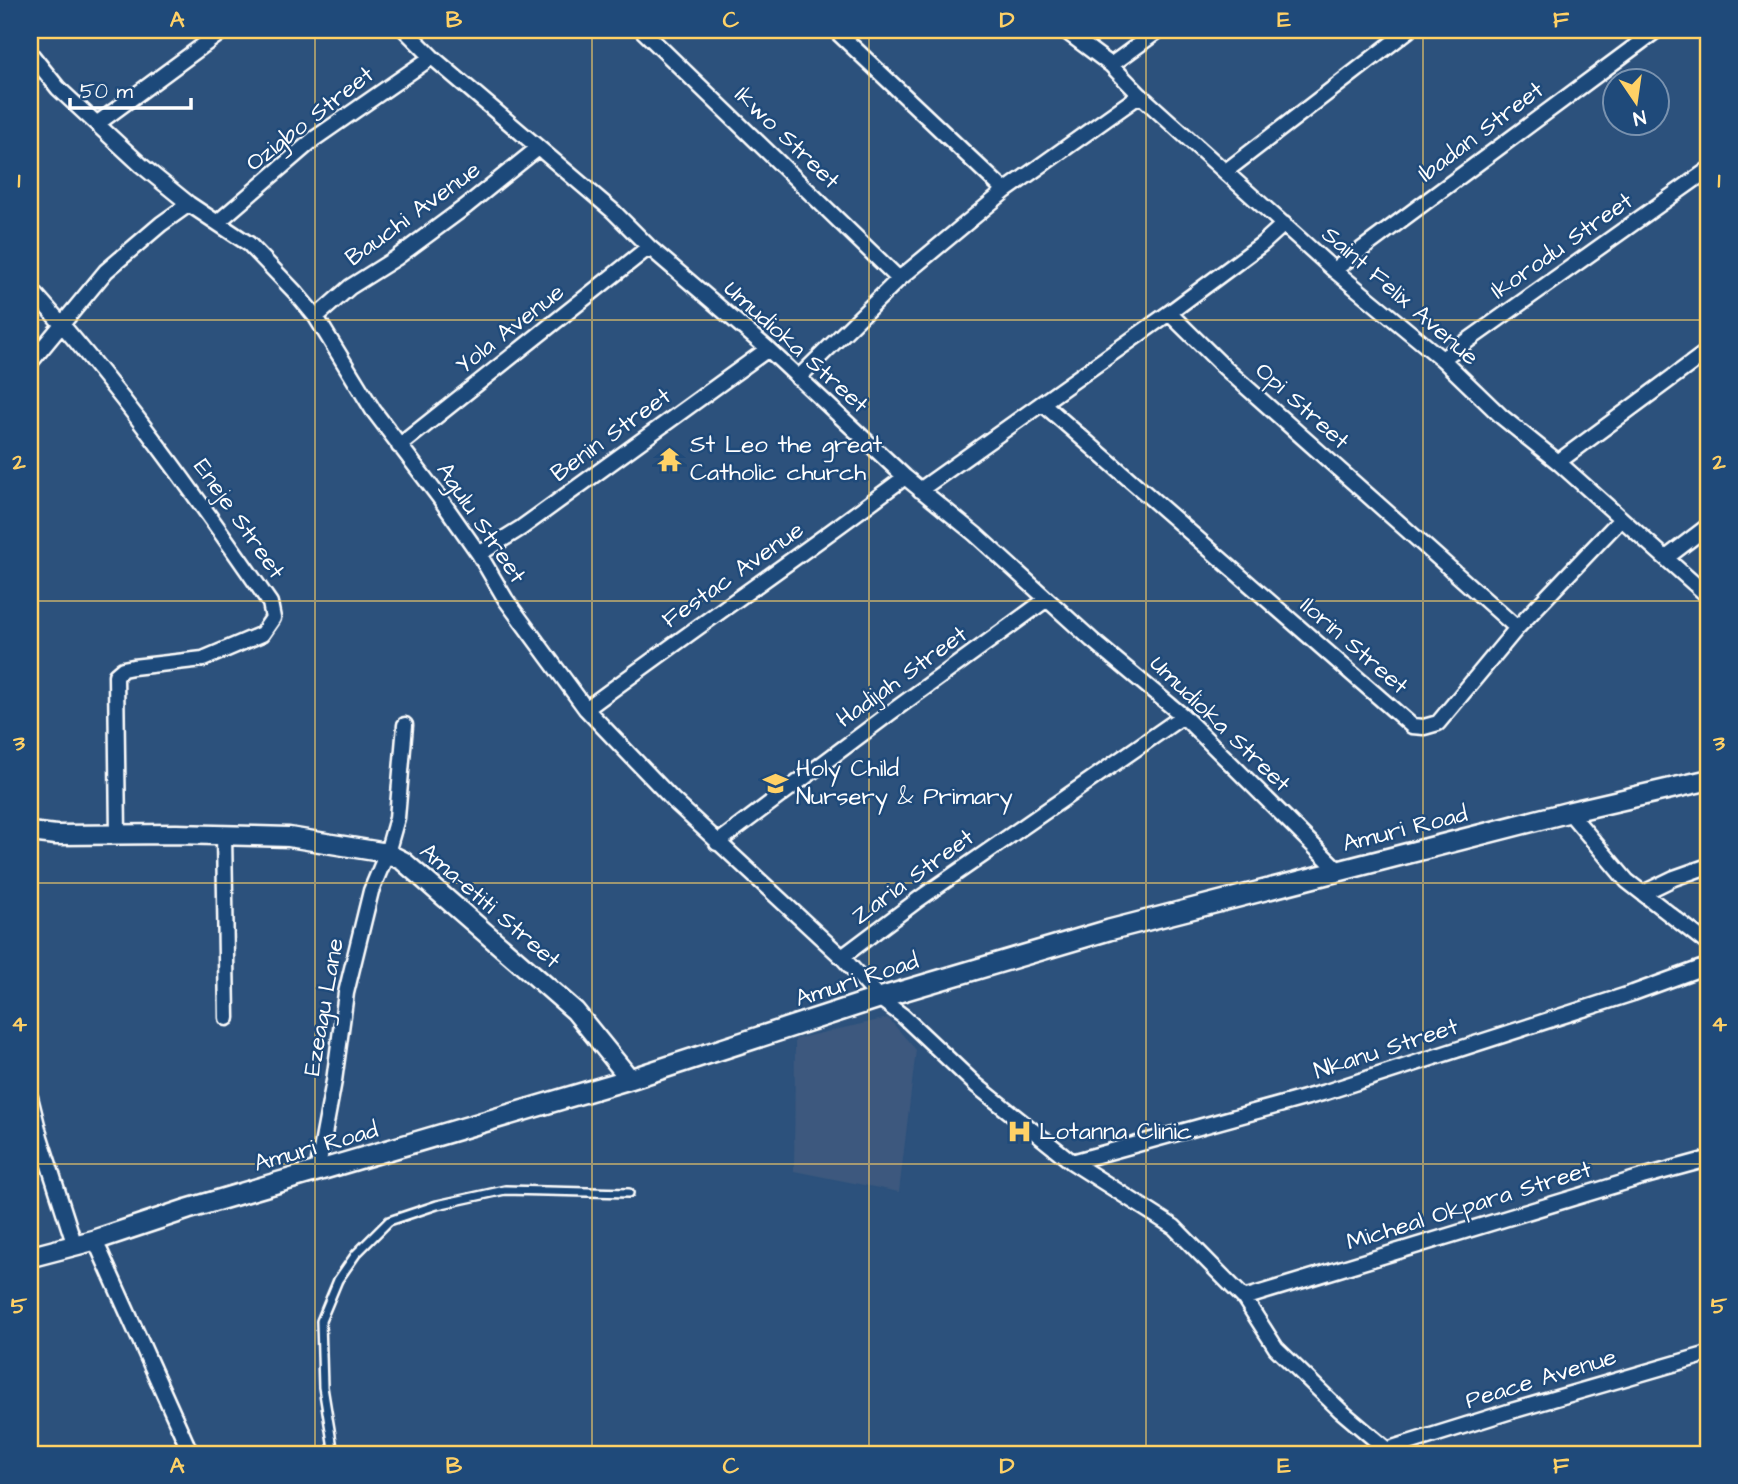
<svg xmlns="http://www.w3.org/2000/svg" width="1738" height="1484" viewBox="0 0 1738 1484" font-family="'Architects Daughter',sans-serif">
	<rect width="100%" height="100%" fill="#2c517c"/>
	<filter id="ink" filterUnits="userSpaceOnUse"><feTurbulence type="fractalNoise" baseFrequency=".0143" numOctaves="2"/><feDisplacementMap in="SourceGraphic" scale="14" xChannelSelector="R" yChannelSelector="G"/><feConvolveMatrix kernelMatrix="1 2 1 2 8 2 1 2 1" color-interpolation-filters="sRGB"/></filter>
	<g filter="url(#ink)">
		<!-- built -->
		<path fill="#3c597e" d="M888,1018L916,1050L899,1192L794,1171L795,1039Z"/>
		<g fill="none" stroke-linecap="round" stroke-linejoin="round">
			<defs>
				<path id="service" d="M334,1454L323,1387L321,1321L338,1280L356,1254L389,1221L437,1205L505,1190L629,1193"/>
				<path id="minor" d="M405,30L432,57L613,211L649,247L768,349L905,477L975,534L1092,640L1183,716L1339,871
					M642,30L899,279
					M835,30L1005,191
					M1064,30L1111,65L1140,95L1334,270L1442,359L1502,417L1558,462L1708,596
					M30,53L58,88L141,165L189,204L249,244L296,293L316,317L373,410L439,497L479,554L506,600L586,709L674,801L842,957L879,998L903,1016L976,1085L1072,1162L1174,1227L1244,1298L1276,1348L1340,1410L1392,1454
					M1111,65L1159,30
					M98,123L224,30
					M1226,171L1409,30
					M218,222L314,139L432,57
					M1284,224L1262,244L1169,313L1225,368L1517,628
					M1334,270L1657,30
					M30,288C119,387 195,494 270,603L273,618L262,634L203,659L133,667L123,669L116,675L118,835
					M316,317L350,287L396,258L465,207L537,149
					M1442,359L1708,170
					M30,363L106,271L161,224L189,204
					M798,378L899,279L1005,191L1140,95
					M1042,403L1412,726L1424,727L1438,723L1517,628L1621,519
					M399,446L649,247
					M1558,462L1708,351
					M920,490L1169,313
					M479,554L521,528L768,349
					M1666,558L1708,526
					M586,709C692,630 800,556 905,477
					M1569,812L1627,881L1708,944
					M224,835L227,1018
					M717,843L890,713L1047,599
					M1643,893L1674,878L1708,866
					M842,957L919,899L1183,716
					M30,1097L40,1137L75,1246
					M1072,1162L1326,1092L1633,993L1704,967L1708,963
					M317,1172L334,1081L346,993L371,891L387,853L397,818L405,725
					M95,1240L191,1454
					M1244,1298L1642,1177L1708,1159
					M1386,1450L1508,1412L1708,1354"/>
				<path id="tertiary" d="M30,832L56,835L176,834L289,837L387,853L403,861L575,1011L630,1079"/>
				<path id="secondary" d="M30,1257L95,1240L188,1209L630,1079L879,998L1109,930L1569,812L1708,780"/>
			</defs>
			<!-- service casing -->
			<use href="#service" stroke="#fff" stroke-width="12"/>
			<!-- minor casing -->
			<use href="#minor" stroke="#fff" stroke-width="19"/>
			<!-- tertiary casing -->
			<use href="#tertiary" stroke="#fff" stroke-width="23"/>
			<!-- secondary casing -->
			<use href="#secondary" stroke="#fff" stroke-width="24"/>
			<!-- service -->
			<use href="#service" stroke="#1f4a7a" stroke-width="7"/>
			<!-- minor -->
			<use href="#minor" stroke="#1f4a7a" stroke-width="14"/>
			<!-- tertiary -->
			<use href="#tertiary" stroke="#1f4a7a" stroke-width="18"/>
			<!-- secondary -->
			<use href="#secondary" stroke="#1f4a7a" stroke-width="19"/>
		</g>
	</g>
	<!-- grid -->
	<path fill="none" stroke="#ffd166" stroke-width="2" stroke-opacity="0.55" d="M315,30V1454M592,30V1454M869,30V1454M1146,30V1454M1423,30V1454M30,320H1708M30,601H1708M30,883H1708M30,1164H1708"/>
	<!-- icons -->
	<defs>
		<symbol id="temple-bare" viewBox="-9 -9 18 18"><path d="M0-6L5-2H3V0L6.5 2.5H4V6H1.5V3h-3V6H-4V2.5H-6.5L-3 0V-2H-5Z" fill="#ffd166" stroke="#1f4a7a" stroke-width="2.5" paint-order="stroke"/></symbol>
		<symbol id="school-bare" viewBox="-9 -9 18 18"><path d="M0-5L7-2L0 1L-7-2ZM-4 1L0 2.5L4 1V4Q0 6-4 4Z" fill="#ffd166" stroke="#1f4a7a" stroke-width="2.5" paint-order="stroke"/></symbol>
		<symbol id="hospital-bare" viewBox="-9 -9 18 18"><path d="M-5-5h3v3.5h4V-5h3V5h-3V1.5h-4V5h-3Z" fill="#ffd166" stroke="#1f4a7a" stroke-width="2.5" paint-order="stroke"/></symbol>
	</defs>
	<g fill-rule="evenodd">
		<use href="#temple-bare" x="652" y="442" width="35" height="35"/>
		<use href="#school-bare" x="758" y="766" width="35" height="35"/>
		<use href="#hospital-bare" x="1002" y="1114" width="35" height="35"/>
	</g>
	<g text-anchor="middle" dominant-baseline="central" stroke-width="5" stroke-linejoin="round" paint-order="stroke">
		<!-- street labels -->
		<g font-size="24" fill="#fff" stroke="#1f4a7a">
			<text transform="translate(310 119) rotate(-38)">Ozigbo Street</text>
			<text transform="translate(1481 132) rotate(-37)">Ibadan Street</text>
			<text transform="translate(787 138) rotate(44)">Ikwo Street</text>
			<text transform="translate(413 214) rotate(-36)">Bauchi Avenue</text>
			<text transform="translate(1562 246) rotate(-35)">Ikorodu Street</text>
			<text transform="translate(1400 296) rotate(41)">Saint Felix Avenue</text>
			<text transform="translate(510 329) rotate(-38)">Yola Avenue</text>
			<text transform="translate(796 347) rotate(42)">Umudioka Street</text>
			<text transform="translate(1302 406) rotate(42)">Opi Street</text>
			<text transform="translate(611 435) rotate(-36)">Benin Street</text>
			<text transform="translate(239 519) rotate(55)">Eneje Street</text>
			<text transform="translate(481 523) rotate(56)">Agulu Street</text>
			<text transform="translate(733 575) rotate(-35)">Festac Avenue</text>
			<text transform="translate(1354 646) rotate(41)">Ilorin Street</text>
			<text transform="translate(902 677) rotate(-36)">Hadijah Street</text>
			<text transform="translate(1220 724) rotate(44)">Umudioka Street</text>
			<text transform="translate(1405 829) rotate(-14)">Amuri Road</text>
			<text transform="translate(913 877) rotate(-36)">Zaria Street</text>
			<text transform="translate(490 906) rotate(41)">Ama-etiti Street</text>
			<text transform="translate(857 980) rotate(-18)">Amuri Road</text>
			<text transform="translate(324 1007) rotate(-80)">Ezeagu Lane</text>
			<text transform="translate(1386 1049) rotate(-18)">Nkanu Street</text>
			<text transform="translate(316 1147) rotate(-16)">Amuri Road</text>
			<text transform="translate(1469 1206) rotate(-17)">Micheal Okpara Street</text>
			<text transform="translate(1541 1379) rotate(-17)">Peace Avenue</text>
		</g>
		<!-- poi labels -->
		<g font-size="24" fill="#fff" stroke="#1f4a7a" text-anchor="start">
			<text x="690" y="445">St Leo the great<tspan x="690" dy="28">Catholic church</tspan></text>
			<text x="796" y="769">Holy Child<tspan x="796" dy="28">Nursery &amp; Primary</tspan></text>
			<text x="1039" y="1132">Lotanna Clinic</text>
		</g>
	</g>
	<!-- margin -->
	<rect width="1738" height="1484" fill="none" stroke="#1f4a7a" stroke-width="77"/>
	<!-- north arrow -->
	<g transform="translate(1636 102) rotate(167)"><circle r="33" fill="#1f4a7a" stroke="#7992af" stroke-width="2"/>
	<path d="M0-5L12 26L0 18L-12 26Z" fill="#ffd166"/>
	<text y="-10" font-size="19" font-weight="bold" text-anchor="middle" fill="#ffffff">N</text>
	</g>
	<!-- scale -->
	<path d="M70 98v10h121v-10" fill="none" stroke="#ffffff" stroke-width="3.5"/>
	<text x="80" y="98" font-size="21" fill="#ffffff" stroke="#1f4a7a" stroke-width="5" paint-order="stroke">50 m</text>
	<rect x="38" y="38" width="1662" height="1408" fill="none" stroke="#ffd166" stroke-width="2.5"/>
	<g font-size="23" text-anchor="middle" font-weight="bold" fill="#ffd166">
		<text x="177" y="27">A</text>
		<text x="454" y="27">B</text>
		<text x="731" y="27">C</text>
		<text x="1007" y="27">D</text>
		<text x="1284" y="27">E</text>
		<text x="1561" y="27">F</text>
		<text x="19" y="187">1</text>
		<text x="1719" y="187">1</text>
		<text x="19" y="469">2</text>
		<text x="1719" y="469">2</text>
		<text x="19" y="750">3</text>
		<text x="1719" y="750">3</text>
		<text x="19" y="1031">4</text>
		<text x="1719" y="1031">4</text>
		<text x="19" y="1313">5</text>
		<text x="1719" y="1313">5</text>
		<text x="177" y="1473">A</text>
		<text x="454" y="1473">B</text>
		<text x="731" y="1473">C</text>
		<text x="1007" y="1473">D</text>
		<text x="1284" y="1473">E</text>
		<text x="1561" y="1473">F</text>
	</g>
</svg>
